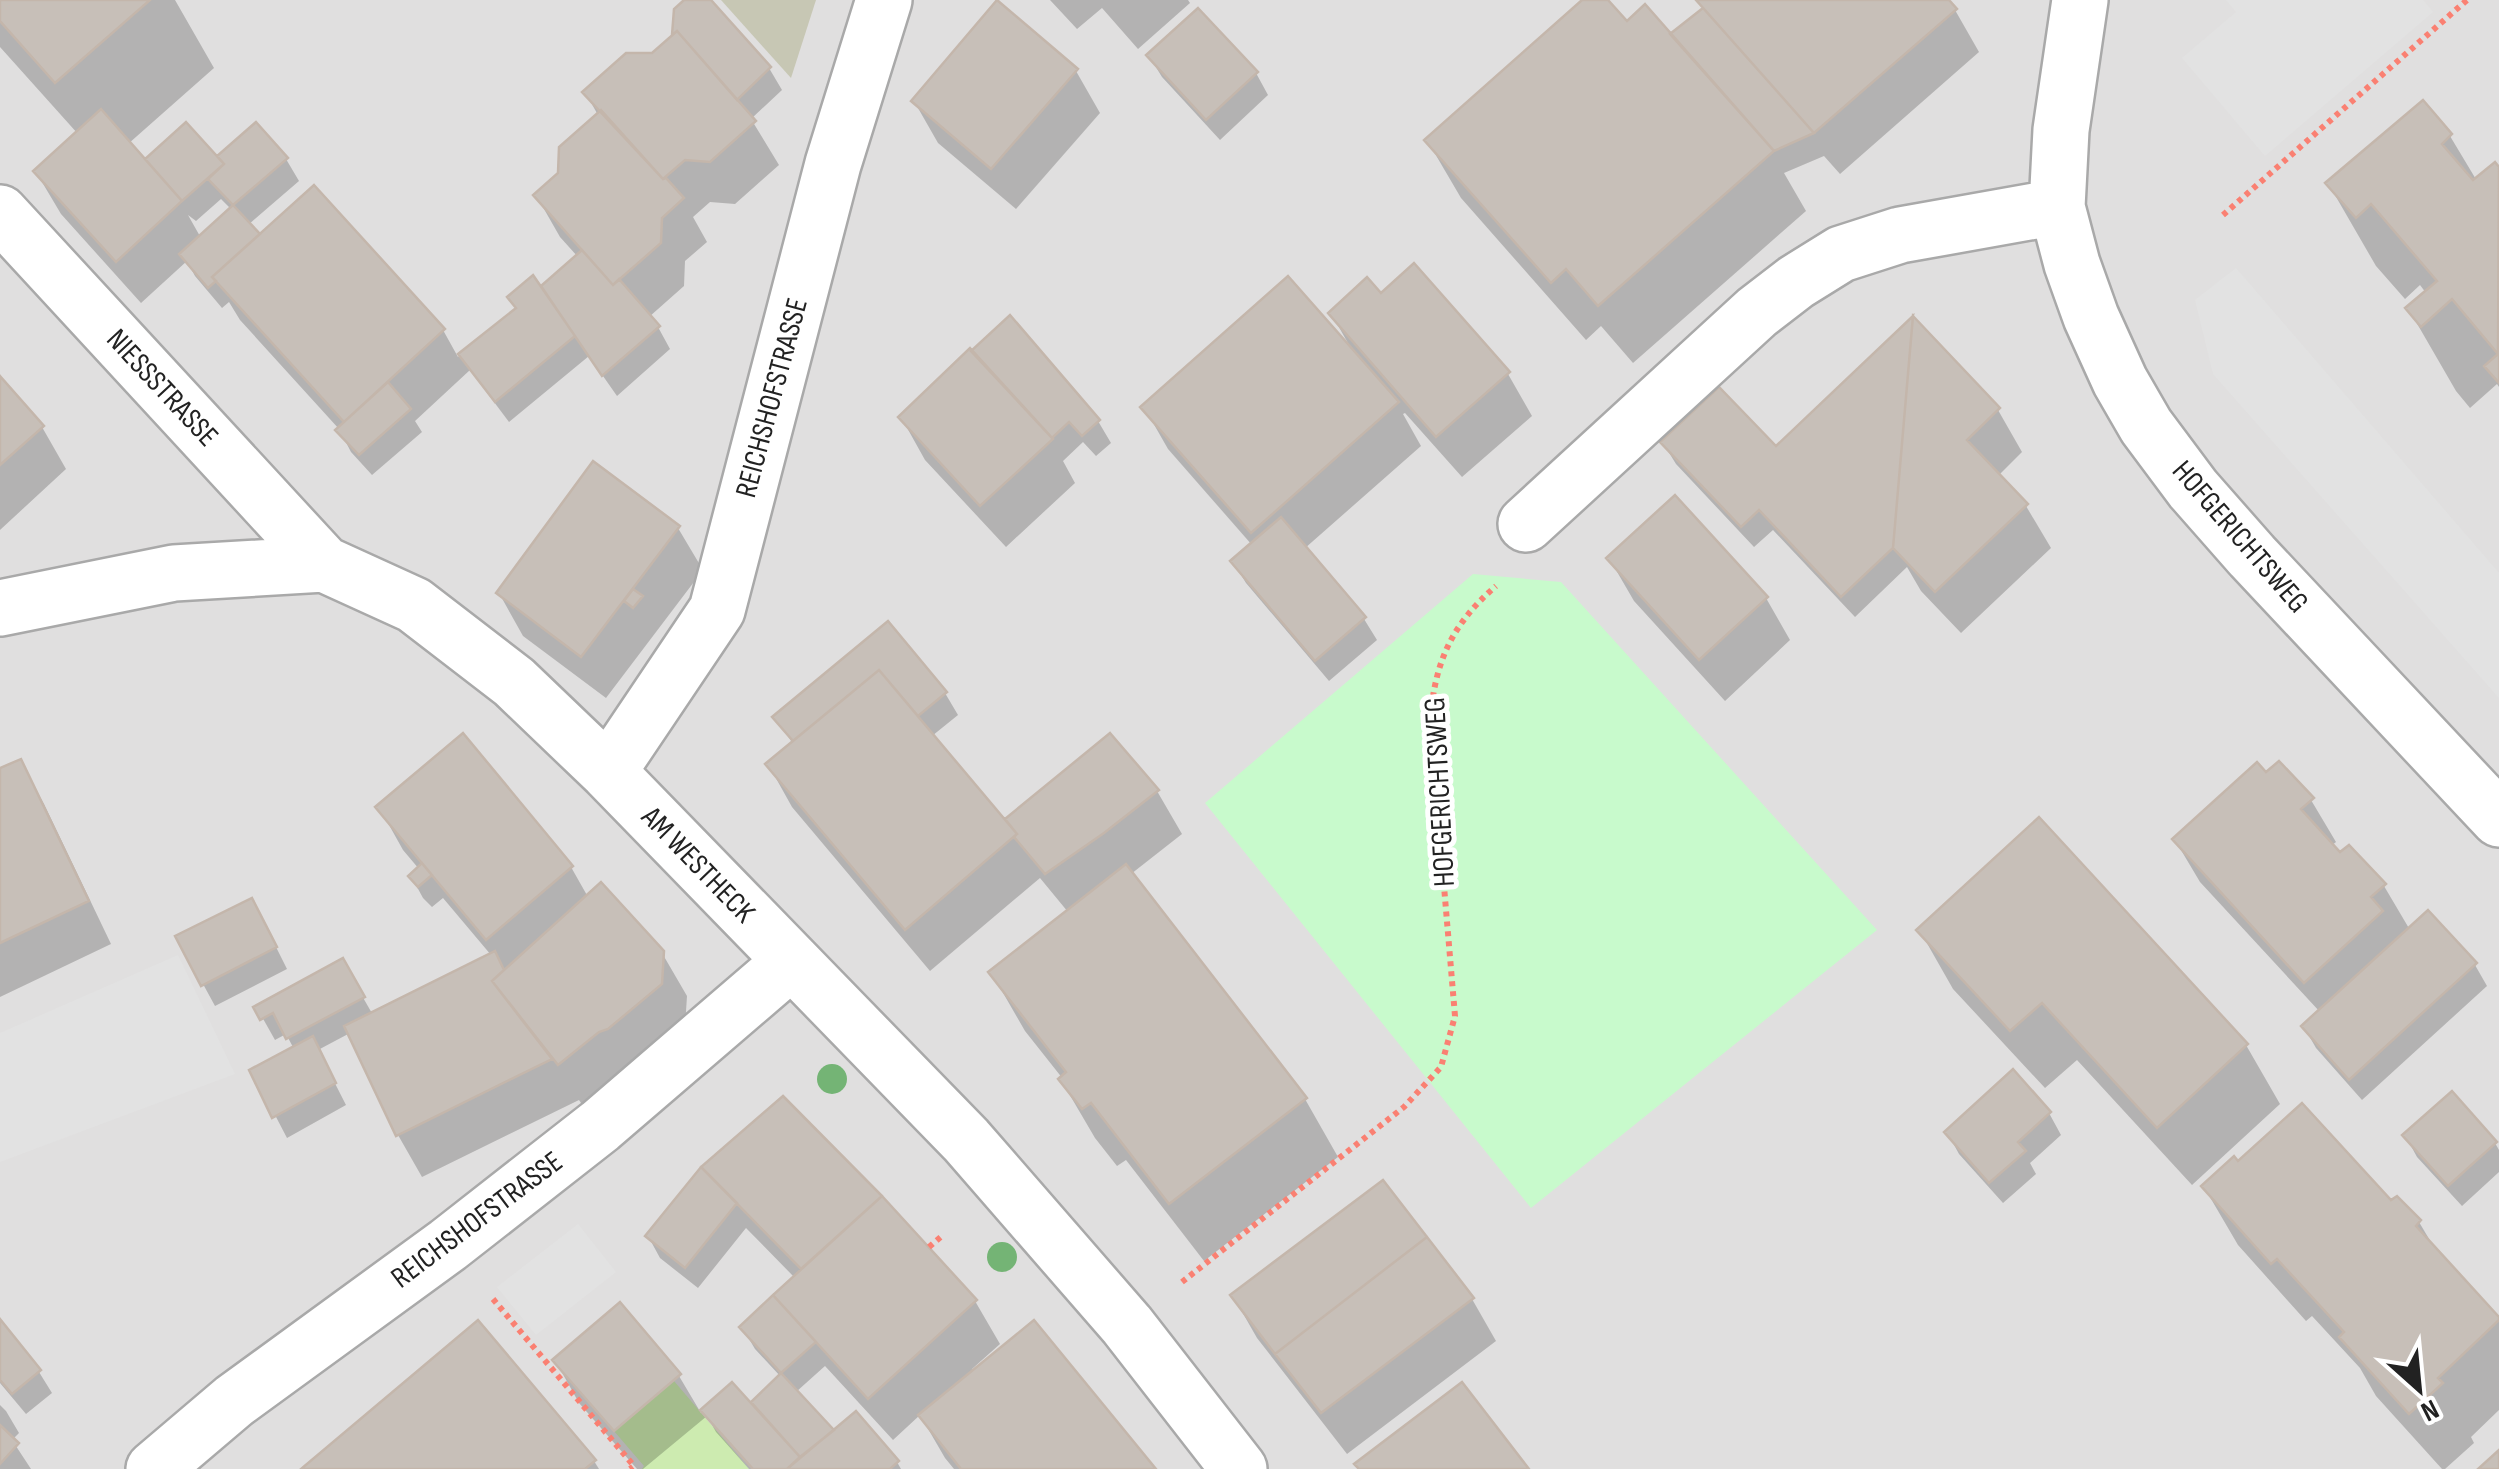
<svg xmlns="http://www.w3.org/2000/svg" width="2499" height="1469" viewBox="0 0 2499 1469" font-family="'Sofia Sans Condensed',sans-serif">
	<rect width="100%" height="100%" fill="#f2efe9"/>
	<!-- residential -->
	<path fill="#e0dfdf" d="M0,0H2499V1469H0Z"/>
	<!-- construction -->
	<path fill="#c7c7b4" d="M721,0H816L791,78Z"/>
	<!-- grass -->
	<path fill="#cdebb0" d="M674,1381L749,1469H642L644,1466L614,1431Z"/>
	<!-- park -->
	<path fill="#c8facc" d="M1473,574L1561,582L1877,930L1531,1208L1205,803Z"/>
	<!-- parking -->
	<path fill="#e2e2e2" d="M2226,0H2423L2433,12L2265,156L2182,58L2236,12Z
		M2236,268L2499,573V698L2213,374L2195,300Z
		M178,955L235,1074L0,1162V1033Z
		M578,1224L616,1272L536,1335L497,1287Z"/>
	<!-- shadow -->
	<path fill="#0003" fill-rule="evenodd" d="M0,0H175L214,68L128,144L152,170L217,160L256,125L286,159L299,181L248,225L258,235L443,330L458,357L578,257L560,237L536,195L560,174L598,115L585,92L653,56L675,35L676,10L688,0H707L769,68L782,90L751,119L779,165L735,204L710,202L693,217L707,242L685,261L684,286L649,317L658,327L670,349L617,396L589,356L509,422L470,370L415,421L422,432L372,475L351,452L339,429L240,320L229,302L222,308L195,276L187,261L141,303L61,214L36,172L78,134L0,47ZM221,199L232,210L201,238L188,215L196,221Z
		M1050,0H1188L1190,3L1138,49L1102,8L1077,29Z
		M1586,0H1604L1626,25L1670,37L1704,10L1698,0H1946L1955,10L1979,52L1840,174L1824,156L1784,173L1806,211L1633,363L1601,326L1586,340L1461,198L1427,140Z
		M1149,56L1256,73L1268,95L1220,140L1162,77Z
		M1076,71L1100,113L1016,209L938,143L914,101Z
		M2423,103L2450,136L2477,181L2494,166L2499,171V387L2497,384L2470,408L2456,391L2408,308L2426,293L2420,285L2405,299L2376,266L2328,183Z
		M1381,297L1508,374L1532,416L1462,477L1405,413L1403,414L1421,446L1304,549L1364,619L1377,640L1329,681L1246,583L1233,562L1252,545L1168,449L1144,407L1347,346L1349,345L1331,313Z
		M0,379L42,427L66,469L0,530Z
		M1998,410L2022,452L1998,476L2026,506L2051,548L1961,633L1921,591L1907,567L1855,617L1773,530L1754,547L1676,464L1663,443L1776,450Z
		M901,417L1098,421L1111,443L1096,456L1083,442L1063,461L1075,483L1006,547L925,460Z
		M678,528L703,570L606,698L523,636L499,593Z
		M1609,558L1766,598L1790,640L1725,701L1634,601Z
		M887,624L945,693L958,715L932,736L1004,823L1110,737L1157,791L1182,834L1131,874L1305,1099L1338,1157L1204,1261L1126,1160L1117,1166L1095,1138L1061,1080L1063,1079L1025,1031L991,972L1068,912L1040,878L930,971L792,807L768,764L793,744L776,717Z
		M20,762L44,804L111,944L0,997V771Z
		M2266,775L2311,800L2336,842L2331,846L2384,886L2410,930L2475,965L2487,986L2362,1100L2316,1048L2304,1027L2320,1012L2200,882L2175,840Z
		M379,807L571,867L588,897L662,953L687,996L685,1027L583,1106L579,1100L422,1177L398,1135L350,1033L318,1050L346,1105L287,1138L252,1071L294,1049L286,1034L275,1040L257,1008L342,961L373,1015L491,955L443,898L432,907L423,898L411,876L419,869L403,850Z
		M264,923L287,969L215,1006L203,984Z
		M1920,931L2246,1045L2280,1104L2192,1185L2077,1060L2045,1088L1953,989Z
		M2049,1113L2061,1135L2030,1163L2036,1174L2003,1203L1959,1154L1947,1132Z
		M2405,1135L2495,1143L2499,1150V1172L2462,1206L2417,1157Z
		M2238,1165L2391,1203L2419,1222L2438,1254L2499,1322V1410L2471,1437L2474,1443L2445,1469H2442L2376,1396L2360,1368L2312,1316L2306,1321L2238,1245L2204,1187Z
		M703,1169L880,1197L975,1301L1000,1344L972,1369L975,1372L1153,1469H954L945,1458L920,1415L893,1440L825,1366L796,1392L832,1431L897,1462L901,1469H749L716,1432L707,1416L643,1469H637L579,1403L555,1360L620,1306L679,1376L701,1413L732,1385L750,1406L781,1377L755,1349L742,1327L795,1278L746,1228L698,1288L660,1258L648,1236Z
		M1233,1296L1472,1299L1496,1341L1347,1454L1257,1338Z
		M0,1323L39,1372L52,1393L26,1414L0,1383Z
		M0,1405L6,1411L19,1433L12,1440L31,1469H0Z
		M594,1461L599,1469H305Z"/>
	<!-- building -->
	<path fill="#c7bfb8" stroke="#c4b6ab" stroke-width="2.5" d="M0,0H150L55,83L0,21Z
		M684,0H711L771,67L737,100L677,31L672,35L674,9Z
		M997,0L1078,69L991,169L911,101Z
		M1582,0H1608L1627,21L1645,4L1774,151L1598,306L1566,269L1551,283L1424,140Z
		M1696,0H1949L1957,9L1814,133Z
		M1198,8L1258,72L1206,120L1146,55Z
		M1703,8L1814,133L1774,151L1670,34Z
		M677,31L756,121L710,162L685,160L663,179L582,92L626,53H652Z
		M2423,100L2452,134L2442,144L2473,180L2495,162L2499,167L2498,354L2452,299L2421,327L2405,308L2437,281L2371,204L2356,218L2325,183Z
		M101,109L182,201L116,262L33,171Z
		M601,110L663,179L666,178L684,198L662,218L661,243L613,285L533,195L558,173L559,147Z
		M186,122L224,164L182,201L145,159Z
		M256,122L288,158L233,205L208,179L224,164L217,156Z
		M314,185L445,329L344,422L212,277Z
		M233,205L260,234L212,277L216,281L208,288L179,254Z
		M582,250L613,285L619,279L660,326L602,376L541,286Z
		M1414,263L1510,372L1436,437L1328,313L1367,277L1381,293Z
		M533,275L575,336L495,402L458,354L516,308L507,297Z
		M1288,276L1399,402L1251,533L1140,407Z
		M1010,315L1100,420L1082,436L1069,422L1052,438L971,351Z
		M1913,316L2000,408L1967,440L2028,504L1935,592L1893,548Z
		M1913,316L1893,548L1841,597L1759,510L1741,527L1660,442L1719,387L1776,446Z
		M970,348L1053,439L980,506L898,417Z
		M2498,354H2499V383L2484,366Z
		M0,376L44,426L0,465Z
		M388,382L411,409L359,455L335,430Z
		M593,461L680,526L581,657L496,593Z
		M1675,495L1768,597L1699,660L1606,558Z
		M1281,517L1366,617L1315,661L1230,561Z
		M633,589L643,596L633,608L624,601Z
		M888,621L947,692L918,716L879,670L793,741L772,717Z
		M879,670L1017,834L905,930L765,764Z
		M463,733L573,866L486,940L375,807Z
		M1110,733L1159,790L1104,833L1045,874L1014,837L1017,834L1005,819Z
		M21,759L89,901L0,943V768Z
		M2279,761L2314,798L2301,809L2340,852L2349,845L2386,884L2371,897L2383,911L2304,983L2172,839L2257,762L2266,772Z
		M2039,817L2248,1044L2157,1128L2042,1003L2010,1031L1916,930Z
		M422,863L432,875L418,887L408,876Z
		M1126,864L1307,1098L1169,1204L1091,1103L1082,1109L1058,1079L1066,1072L988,972Z
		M601,882L664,951L662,984L608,1029L599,1032L558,1065L492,981Z
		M252,898L277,947L201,986L175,936Z
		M2428,910L2477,963L2349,1080L2301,1026Z
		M495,951L504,970L492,981L552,1059L396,1136L344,1026Z
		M343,958L365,997L286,1039L273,1013L260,1020L253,1007Z
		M313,1036L336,1083L272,1118L249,1070Z
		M2013,1069L2051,1112L2018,1142L2026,1151L1989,1183L1944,1132Z
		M2452,1091L2497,1142L2448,1186L2402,1135Z
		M783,1096L882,1196L801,1269L701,1167Z
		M2302,1103L2391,1200L2397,1196L2421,1220L2416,1226L2499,1317V1320L2438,1378L2443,1383L2409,1414L2339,1337L2344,1332L2277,1259L2271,1264L2201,1186L2234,1156L2238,1161Z
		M701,1167L737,1203L685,1268L645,1236Z
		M1383,1180L1427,1237L1275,1354L1230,1295Z
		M882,1196L977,1300L868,1399L773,1295Z
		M1427,1237L1474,1298L1321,1413L1275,1354Z
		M773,1295L816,1342L781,1373L739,1327Z
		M620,1302L681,1374L614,1431L552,1360Z
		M0,1319L41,1370L12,1394L0,1380Z
		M478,1320L596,1460L585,1469H301Z
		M1034,1320L1156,1469H961L918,1415Z
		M781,1373L834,1430L800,1457L751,1402Z
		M732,1382L800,1457L787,1469H753L700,1410Z
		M1462,1382L1529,1469H1359L1354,1464Z
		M856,1411L899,1461L890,1469H787Z
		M0,1425L19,1443L0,1464Z
		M2499,1450V1469H2478Z"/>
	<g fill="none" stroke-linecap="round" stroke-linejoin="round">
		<defs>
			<path id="street" d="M2080,0L2061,130L2057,207L2072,264L2091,317L2120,381L2146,426L2193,489L2252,556L2499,819
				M0,213L324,564
				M1526,524L1757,312L1796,282L1841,254L1900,235L2057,207
				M0,608L174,573L324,564L414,605L514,682L608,772L966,1140L1127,1325L1239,1469
				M608,772L717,610L833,164L884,0
				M154,1469L234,1401L448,1245L600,1126L792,961"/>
		</defs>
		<!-- street casing -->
		<use href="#street" stroke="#a9a9a9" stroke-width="60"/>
		<!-- path -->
		<path stroke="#fa8072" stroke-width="6" stroke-dasharray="5 5" stroke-linecap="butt" d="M2223,215L2467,0
			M929,1247L942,1236
			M1182,1282L1404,1107L1441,1067L1455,1016L1430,721C1435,662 1451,625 1496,586
			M493,1299L634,1466L630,1469"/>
		<!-- street -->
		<use href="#street" stroke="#fff" stroke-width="55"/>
	</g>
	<!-- trees -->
	<g fill="#74b475">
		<circle cx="832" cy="1079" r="15"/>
		<circle cx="1002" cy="1257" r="15"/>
	</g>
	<g text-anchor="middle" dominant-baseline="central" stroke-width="10" stroke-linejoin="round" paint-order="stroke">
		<!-- street labels -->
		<g font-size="30" fill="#222" stroke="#fff">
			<text transform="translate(162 388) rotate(47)">NIESSSTRASSE</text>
			<text transform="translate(772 398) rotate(-75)">REICHSHOFSTRASSE</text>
			<text transform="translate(2240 537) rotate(49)">HOFGERICHTSWEG</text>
			<text transform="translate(1440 792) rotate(-93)">HOFGERICHTSWEG</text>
			<text transform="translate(698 865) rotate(46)">AM WESTHECK</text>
			<text transform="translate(477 1220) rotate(-37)">REICHSHOFSTRASSE</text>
		</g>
	</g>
	<!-- north arrow -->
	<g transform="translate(2419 1389) rotate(153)" stroke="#ffffff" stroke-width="8" paint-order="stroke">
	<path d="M0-8L18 38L0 25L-18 38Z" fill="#222222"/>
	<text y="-15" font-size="28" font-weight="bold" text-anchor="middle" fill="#222222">N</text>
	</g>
</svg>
